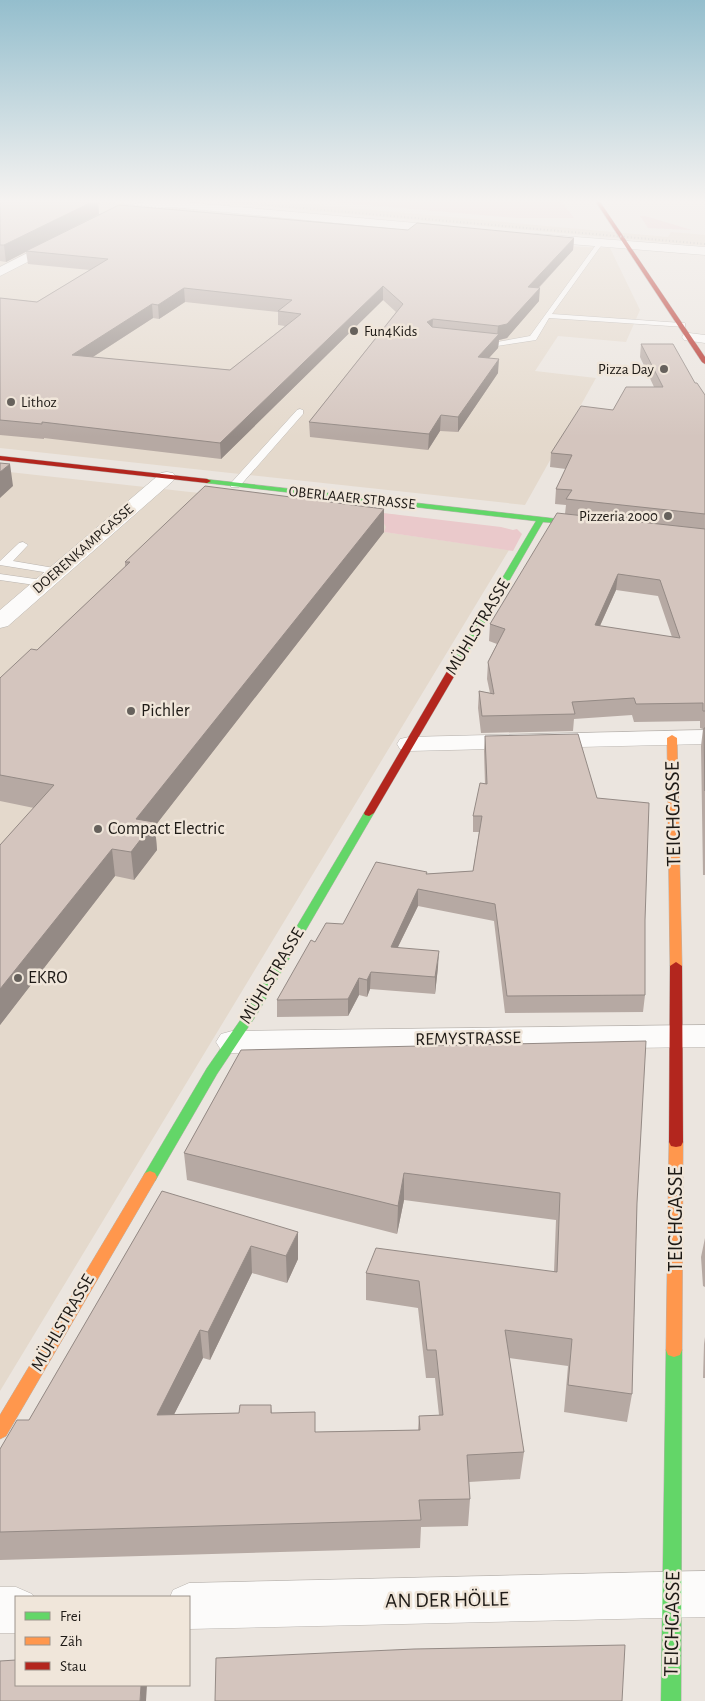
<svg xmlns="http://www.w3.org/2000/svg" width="705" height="1701" viewBox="0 0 705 1701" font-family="'Alegreya Sans',sans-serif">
	<rect width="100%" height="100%" fill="#ebe5df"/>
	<!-- built -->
	<path fill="#e4d9cc" d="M0,199H80L581,247L610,248L640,310L626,342L558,336L535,371L596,378L525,505L0,448Z
		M183,199H251L668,237L671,232L705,235V246Z
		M0,471L398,515L385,532L509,550L0,1391Z"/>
	<!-- green -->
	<path fill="#eac9cb" d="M298,199H560L574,218H517Z
		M640,216H645L692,230L648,228Z
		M383,513L501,527L513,530L517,529L522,534L513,551L384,532L386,527L382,520Z"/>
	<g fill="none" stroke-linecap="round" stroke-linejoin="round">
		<defs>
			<path id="lane" d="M600,241L603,243L552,314L682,323H685V327L549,318L536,340L497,346L477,344L476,342L480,340L497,342L530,336L598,242Z
				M300,409L303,410V414L239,487H231V483L297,410Z
				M23,542L28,545L13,561L60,569L62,571L60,573L56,574L0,565V561L19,543Z
				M0,574L42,580L48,583L42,586L0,580Z"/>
			<path id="street" d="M152,201H172L449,226L455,230L449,234L172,207L135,210L99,224L93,220L95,217L122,206Z
				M537,234L705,247V255L533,241L531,238L533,235Z
				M61,236L67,240L65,243L0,276V267Z
				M689,333L705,335V343L684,340L682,337L684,334Z
				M167,472L173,473L176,477L173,481L8,626L0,628V610L161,473Z
				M705,730V744L409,751L400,749L397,744L400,739L409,737Z
				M705,1025V1047L232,1053L221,1050L216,1042L221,1034L232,1031Z
				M705,1571V1617L189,1629V1597H170L173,1590L189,1583Z
				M0,1587H16L32,1594L34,1597H16V1633H0Z"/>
			<path id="fast" d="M204,479L541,517L558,519L562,521L558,523L543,522L459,668L454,671L449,668L536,521L207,483L203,481Z
				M369,810L374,813L257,1014L217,1074L155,1181L150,1183L145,1181L143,1177L145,1173L207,1068L246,1012L364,813Z
				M674,1343L680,1345L682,1350L681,1701H661L666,1350L668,1345Z"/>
			<path id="slow" d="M672,735L677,738L682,966L676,970L670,966L667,738Z
				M676,1137L681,1138L683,1142L682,1350L680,1355L674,1357L668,1355L666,1350L669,1142L671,1138Z
				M150,1171L155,1173L157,1177L155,1181L6,1436L0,1439V1415L145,1173Z"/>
			<path id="jam" d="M594,199H598L705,357V364L702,362Z
				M0,456L207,479L211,481L207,483L0,460Z
				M454,665L459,668L374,813L369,816L365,815L364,813L449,668Z
				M676,962L682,966L683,1142L681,1146L676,1147L671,1146L669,1142L670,966Z"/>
		</defs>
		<!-- lane casing -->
		<use href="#lane" stroke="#b9b4af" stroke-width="1"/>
		<!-- street casing -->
		<use href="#street" stroke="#b9b4af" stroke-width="1"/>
		<!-- fast casing -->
		<use href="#fast" stroke="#b9b4af" stroke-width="1"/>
		<!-- slow casing -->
		<use href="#slow" stroke="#b9b4af" stroke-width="1"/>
		<!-- jam casing -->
		<use href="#jam" stroke="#b9b4af" stroke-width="1"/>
		<!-- lane -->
		<use href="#lane" fill="#fcfbfa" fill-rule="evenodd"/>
		<!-- street -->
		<use href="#street" fill="#fcfbfa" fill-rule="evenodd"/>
		<!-- fast -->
		<use href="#fast" fill="#63d668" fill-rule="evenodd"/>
		<!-- slow -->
		<use href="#slow" fill="#ff974d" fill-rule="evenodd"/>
		<!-- jam -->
		<use href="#jam" fill="#b3261e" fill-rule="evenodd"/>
		<!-- rail -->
		<path stroke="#b9b7b5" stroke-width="2" stroke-dasharray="1 2.5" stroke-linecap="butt" d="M64,199L223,214
			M202,199L705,244
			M696,199L705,202"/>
	</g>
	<!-- wall -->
	<path fill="#b6a9a3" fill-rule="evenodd" d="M0,199H98L99,214L408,230L574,238L573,250L539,288V301L507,338L499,340L498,348L489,358L498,373L458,432L440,431L428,450L310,437L309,422L396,312L383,300L221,459L44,438V439L0,435V298L37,302L90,270L28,264L26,252L6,262L0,261ZM185,302L278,312V325L285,326L230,370L93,357L153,318L159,319Z
		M641,344L695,383L705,395V875H703L701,746L703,729L700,728V721L634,722L632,715L574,719L573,731L481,733L478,708L479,691L490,693L487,679L488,662L497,644L489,641L490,624L565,514L566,505L555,504L556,489L566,469L550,467L551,453L613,410L654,387L640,357ZM616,590L658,596L672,637L600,626Z
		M384,509V532L155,826L157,850L134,880L115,876L0,1025V845L34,808L0,801V678L37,650L125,567V562Z
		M485,736L597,798L645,920V995L643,1012L505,1013L494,921L418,906L398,947L438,967L435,994L370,989L367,997L359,995L348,1016L277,1017V1000L315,942L343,924L427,874L473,871L479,832H473V816L485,784L484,751Z
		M241,1050L637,1203L632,1394L627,1422L564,1412L568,1366L509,1358L524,1452L520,1479L469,1482L470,1499L468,1526L421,1527L420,1548L0,1560V1449L29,1420L162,1191L298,1259L287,1283L252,1273L210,1360L203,1358L174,1414L239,1413L271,1405L272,1413L316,1432L418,1430L419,1416L439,1415L435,1378H426L418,1308L366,1300V1273L554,1272L556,1220L404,1200L397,1234L187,1180L184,1153Z
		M705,1238V1287L703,1286L701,1257Z
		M705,1337V1378H703L704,1344Z"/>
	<!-- shaded-wall -->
	<path fill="#948a85" d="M98,199L99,214L6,262L4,245Z
		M574,238L573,250L527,300L528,287Z
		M383,286V300L221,459L220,443Z
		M184,288L185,302L159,319L158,305Z
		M540,288L539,301L507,338L499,340L498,348L477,371L478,357L497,336L498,326Z
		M152,304L153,318L74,369L72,355Z
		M433,319L432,333L427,322Z
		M499,359L498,373L458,432V417Z
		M441,415L440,431L428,450L429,434Z
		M10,464L13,486L0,498V472Z
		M384,509V532L155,826L157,850L134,880L131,852L136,819Z
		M618,574L616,590L593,641L595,625Z
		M112,849L115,876L0,1025V989Z
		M418,889V906L390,963L391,947Z
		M439,951L438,967L435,994V977Z
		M371,972L370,989L367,997V980Z
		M359,978V995L348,1016V999Z
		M404,1173V1200L397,1234L398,1206Z
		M298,1232V1259L287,1283L286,1256Z
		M251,1246L252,1273L210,1360L208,1332Z
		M200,1330L203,1358L160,1442L157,1415Z
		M141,1685H147L146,1701H140Z"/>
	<!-- building -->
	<path fill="#d4c5be" stroke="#948a85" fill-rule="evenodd" d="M0,199H98L4,245H0Z
		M119,205L408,230L417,223L574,238L528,287L540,288L507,324L498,326L433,319L427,322L432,327L499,334L478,357L499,359L458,417L441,415L429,434L309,422L403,304L383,286L220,443L42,422V424L0,420V298L37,302L108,259L26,251ZM184,288L292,300L278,311L301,314L230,370L72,355L152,304L158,305Z
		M641,344H673L695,383H697L705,395V514L566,499L572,490L556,489L572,455L551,453L581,406L613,410L626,387H663Z
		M0,463L10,464L0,472Z
		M205,486L384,509L136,819L154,822L131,852L112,849L0,989V845L54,785L0,775V678L31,649L37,650L130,562H125Z
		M557,513L705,529V711H703V703L636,704L634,698L572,702L575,714L482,716L479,691L494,694L488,662L505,629L490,624ZM618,574L660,580L680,638L595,625Z
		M704,728H705V791Z
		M578,734L597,798L649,803L645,920V995L507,996L495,904L418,889L391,947L439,951L435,977L371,972L367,980L359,978L348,999L277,1000L311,940L315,942L326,923L343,924L376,862L427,872L426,874L473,871L482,816H473L480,783L487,784L485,736Z
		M646,1041L637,1203L632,1394L568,1385L572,1339L505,1330L524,1452L467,1455L470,1499L419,1500L421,1520L0,1532V1449L17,1420H29L162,1191L298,1232L286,1256L251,1246L208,1332L200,1330L157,1415L239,1413L240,1405H271V1413L315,1412V1432L420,1430L419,1416L443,1415L436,1350H427L419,1281L366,1273L376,1248L557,1272L560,1193L404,1173L398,1206L184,1153L241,1050Z
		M625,1645L622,1701H215L216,1658L414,1649Z
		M16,1660V1685H141L140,1701H0V1661Z"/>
	<!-- sky -->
	<linearGradient id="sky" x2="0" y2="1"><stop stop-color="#94becd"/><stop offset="0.46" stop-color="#f6f3f1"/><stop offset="1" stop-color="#f6f3f1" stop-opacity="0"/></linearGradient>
	<rect width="705" height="437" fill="url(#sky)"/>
	<!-- markers -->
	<g fill="#66615c" stroke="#f0e6da" stroke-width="2">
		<circle cx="354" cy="331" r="5"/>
		<circle cx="664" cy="369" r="5"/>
		<circle cx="11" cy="402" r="5"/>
		<circle cx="668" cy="516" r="5"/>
		<circle cx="131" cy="711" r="5"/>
		<circle cx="98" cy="829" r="5"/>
		<circle cx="18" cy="978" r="5"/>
	</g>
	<g text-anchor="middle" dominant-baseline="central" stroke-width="5" stroke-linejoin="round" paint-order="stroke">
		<!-- far-poi labels -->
		<g font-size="15" fill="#1e1a16" stroke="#f0e6da" text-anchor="start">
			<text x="364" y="331">Fun4Kids</text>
			<text x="654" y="369" text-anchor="end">Pizza Day</text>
			<text x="21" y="402">Lithoz</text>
			<text x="658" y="516" text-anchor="end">Pizzeria 2000</text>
		</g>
		<!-- far-street labels -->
		<g font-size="15" fill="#1e1a16" stroke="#f0e6da">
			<text transform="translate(352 498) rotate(6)">OBERLAAER STRASSE</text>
			<text transform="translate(83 549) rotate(-41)">DOERENKAMPGASSE</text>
		</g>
		<!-- street labels -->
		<g font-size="18" fill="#1e1a16" stroke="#f0e6da">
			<text transform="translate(478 627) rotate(-59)">MÜHLSTRASSE</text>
			<text transform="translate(272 976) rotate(-59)">MÜHLSTRASSE</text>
			<text transform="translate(468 1039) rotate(-1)">REMYSTRASSE</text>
			<text transform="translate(63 1323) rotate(-60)">MÜHLSTRASSE</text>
		</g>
		<!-- poi labels -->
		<g font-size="18" fill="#1e1a16" stroke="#f0e6da" text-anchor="start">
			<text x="141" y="711">Pichler</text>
			<text x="108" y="829">Compact Electric</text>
			<text x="28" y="978">EKRO</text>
		</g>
		<!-- near-street labels -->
		<g font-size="21" fill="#1e1a16" stroke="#f0e6da">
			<text transform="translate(673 814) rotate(-91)">TEICHGASSE</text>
			<text transform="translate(675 1219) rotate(-90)">TEICHGASSE</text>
			<text transform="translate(447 1600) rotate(-1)">AN DER HÖLLE</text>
			<text transform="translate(672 1624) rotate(-89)">TEICHGASSE</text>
		</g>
	</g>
	<!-- legend -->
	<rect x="15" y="1596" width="175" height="90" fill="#f0e6da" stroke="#9c948c"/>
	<rect x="25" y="1612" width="25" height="8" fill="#63d668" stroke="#9c948c"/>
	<text x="60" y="1621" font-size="15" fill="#1e1a16">Frei</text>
	<rect x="25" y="1637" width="25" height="8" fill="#ff974d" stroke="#9c948c"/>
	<text x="60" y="1646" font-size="15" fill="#1e1a16">Zäh</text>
	<rect x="25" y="1662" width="25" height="8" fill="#b3261e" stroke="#9c948c"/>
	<text x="60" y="1671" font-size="15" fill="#1e1a16">Stau</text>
</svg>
